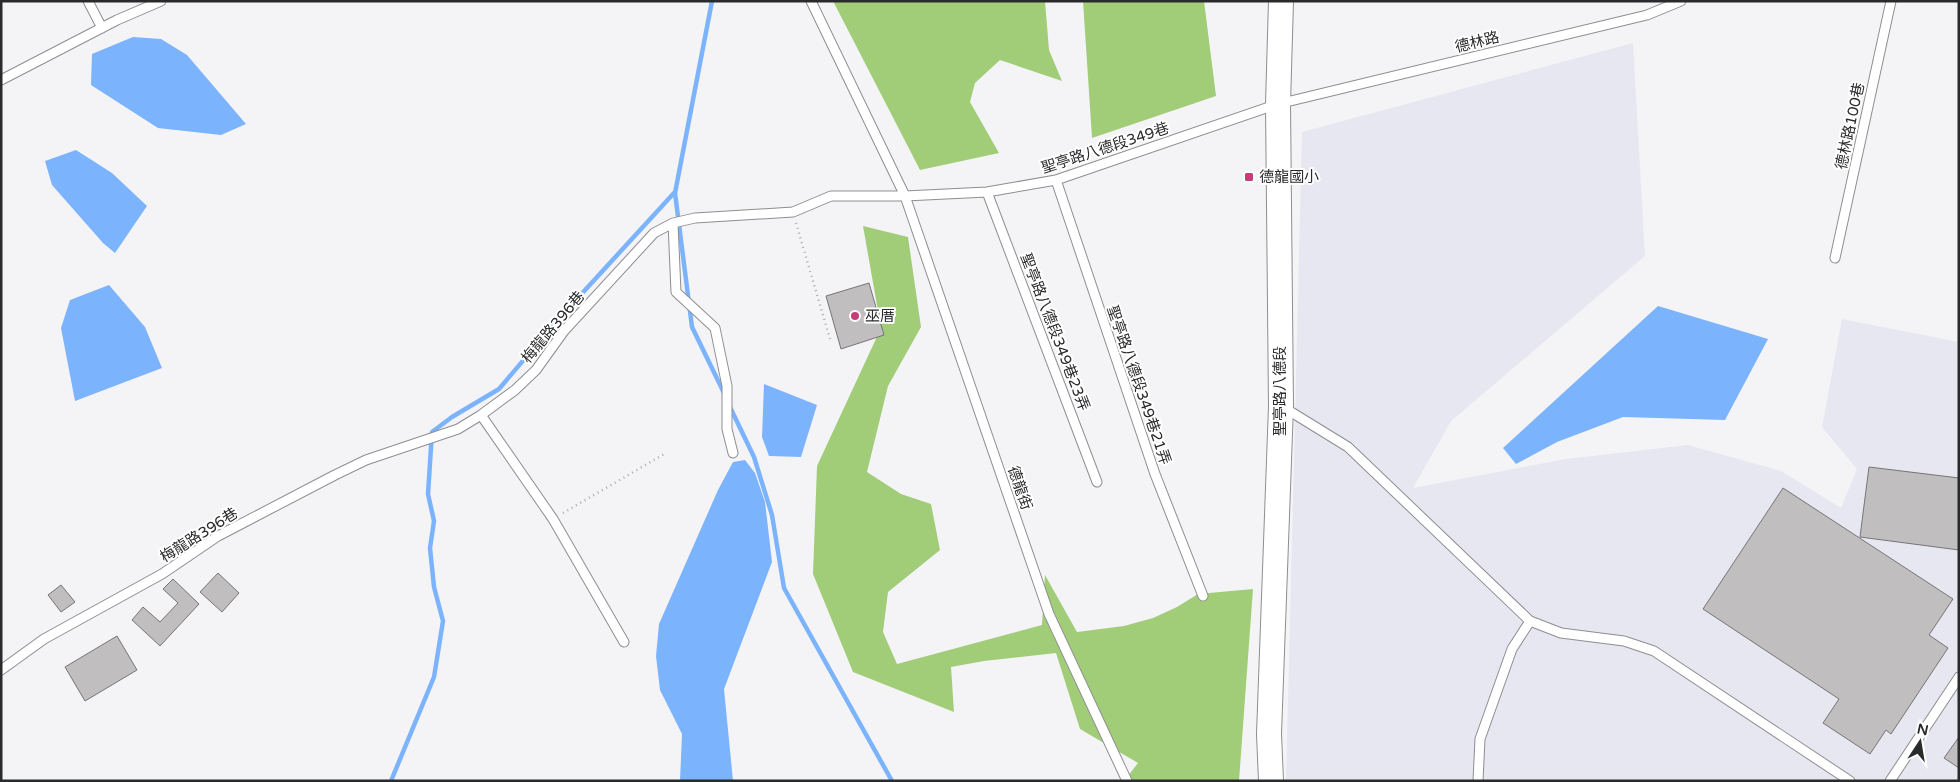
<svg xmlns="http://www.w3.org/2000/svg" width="1960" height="782" viewBox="0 0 1960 782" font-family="'Varela Round','Noto Sans TC',sans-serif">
	<rect width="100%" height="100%" fill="#f4f4f7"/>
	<!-- built -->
	<path fill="#e6e7f1" d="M1633,43L1645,256L1451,421L1413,488L1566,459L1688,445L1781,471L1841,508L1857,469L1822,427L1842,319L1959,342V781H1286L1302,132Z"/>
	<!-- forest -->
	<path fill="#a2cd78" d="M833,1H1045L1049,50L1062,81L1000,60L975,83L970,102L999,153L920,170Z
		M1083,1H1204L1216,96L1092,138Z
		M863,226L908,237L921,327L888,386L867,472L901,494L931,504L940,550L888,592L883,632L897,664L1042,625L1045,575L1077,632L1124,626L1153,618L1177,607L1198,594L1253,589L1239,781H1124L1138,763L1080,729L1056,653L984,661L951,667L954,712L853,672L813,574L817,466L881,328Z"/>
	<!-- water -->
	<path fill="#7cb3fd" d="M133,37L161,39L187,55L246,124L221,135L158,128L91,85L92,54Z
		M76,150L112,173L147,206L115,253L103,243L52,185L45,161Z
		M109,285L145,327L162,368L75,401L61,328L70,300Z
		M1658,306L1768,339L1725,420L1623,417L1557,442L1516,464L1503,448Z
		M764,384L817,405L801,457L769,456L762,437Z
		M745,460L755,473L765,502L772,562L724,689L733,781H680L682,734L660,690L656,656L659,624L718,490L733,462Z"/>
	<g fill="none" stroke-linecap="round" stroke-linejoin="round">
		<!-- stream -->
		<path stroke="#7cb3fd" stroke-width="4.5" d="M712,1L675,193L692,327L725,395
			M729,405L754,457L772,515L784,588L892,781
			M391,781L434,677L443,621L434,587L430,548L434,521L428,494L432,432L452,417L499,389L554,324L674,193"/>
	</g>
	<!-- building -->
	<path fill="#c0bebf" stroke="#767475" d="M869,283L884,335L841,349L826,296Z
		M1869,467L1959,478V550L1860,537Z
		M1783,488L1953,599L1929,635L1948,648L1891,734L1886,730L1870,754L1823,723L1839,699L1703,609Z
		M218,573L239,593L222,612L200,592Z
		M173,579L199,604L160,646L132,620L143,607L160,622L178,603L163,589Z
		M61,585L75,602L61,612L48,595Z
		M117,636L137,670L85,701L65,667Z
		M1959,737V768L1944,758Z"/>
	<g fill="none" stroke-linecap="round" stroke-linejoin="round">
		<defs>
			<path id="lane" d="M88,1L102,28
				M811,1L905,196L1049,614L1127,781
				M1,80L117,20L161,1
				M1056,180L1155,474L1203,596
				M987,192L1097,482
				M673,223L695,218L793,212L831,196H905L987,192L1056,180L1278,104L1647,15L1681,1
				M1835,258L1891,1
				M1283,407L1348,447L1530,621L1561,633L1624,641L1654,651L1850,781
				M481,415L553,519L624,642
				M1,670L44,639L162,574L218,536L335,475L366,460L458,429L481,415L515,390L536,370L564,331L654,233L673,223L676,292L715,328L727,386V429L733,453
				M1478,781L1480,739L1512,649L1530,621
				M1890,781L1959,677"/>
			<path id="secondary" d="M1271,781L1269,734L1281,406L1278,104L1281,1"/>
		</defs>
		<!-- lane casing -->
		<use href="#lane" stroke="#8e8e91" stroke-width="11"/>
		<!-- secondary casing -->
		<use href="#secondary" stroke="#8e8e91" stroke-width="26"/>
		<!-- path -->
		<path stroke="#acacaf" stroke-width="2.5" stroke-dasharray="1 4" stroke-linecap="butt" d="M796,223L830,339
			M563,513L666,453"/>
		<!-- lane -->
		<use href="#lane" stroke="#fff" stroke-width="9"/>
		<!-- secondary -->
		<use href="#secondary" stroke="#fff" stroke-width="24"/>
	</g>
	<!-- markers -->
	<g fill="#c53d79" stroke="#fff" stroke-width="2">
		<rect x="1244" y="172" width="10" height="10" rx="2.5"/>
		<circle cx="855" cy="316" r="5"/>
	</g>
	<g text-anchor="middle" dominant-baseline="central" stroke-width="4" stroke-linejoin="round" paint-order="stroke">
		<!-- street labels -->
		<g font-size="15" fill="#292a2b" stroke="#fff">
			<text transform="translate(1477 42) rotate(-14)">德林路</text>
			<text transform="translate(1850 126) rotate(-78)">德林路100巷</text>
			<text transform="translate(1105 148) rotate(-18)">聖亭路八德段349巷</text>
			<text transform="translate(553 327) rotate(-50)">梅龍路396巷</text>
			<text transform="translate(1055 332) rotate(69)">聖亭路八德段349巷23弄</text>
			<text transform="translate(1139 385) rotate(71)">聖亭路八德段349巷21弄</text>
			<text transform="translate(1280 391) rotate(-90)">聖亭路八德段</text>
			<text transform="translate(1020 488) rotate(71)">德龍街</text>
			<text transform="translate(199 535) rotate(-32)">梅龍路396巷</text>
		</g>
		<!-- poi labels -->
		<g font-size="15" fill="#292a2b" stroke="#fff" text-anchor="start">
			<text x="1259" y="177">德龍國小</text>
			<text x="865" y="316">巫厝</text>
		</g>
	</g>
	<!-- border -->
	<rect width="1960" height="782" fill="none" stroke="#292a2b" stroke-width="5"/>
	<!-- north arrow -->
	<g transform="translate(1920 742) rotate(12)" stroke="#ffffff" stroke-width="4" paint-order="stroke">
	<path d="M0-4L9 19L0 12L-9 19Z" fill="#292a2b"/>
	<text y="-8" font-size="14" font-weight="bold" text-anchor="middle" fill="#292a2b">N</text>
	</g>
</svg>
